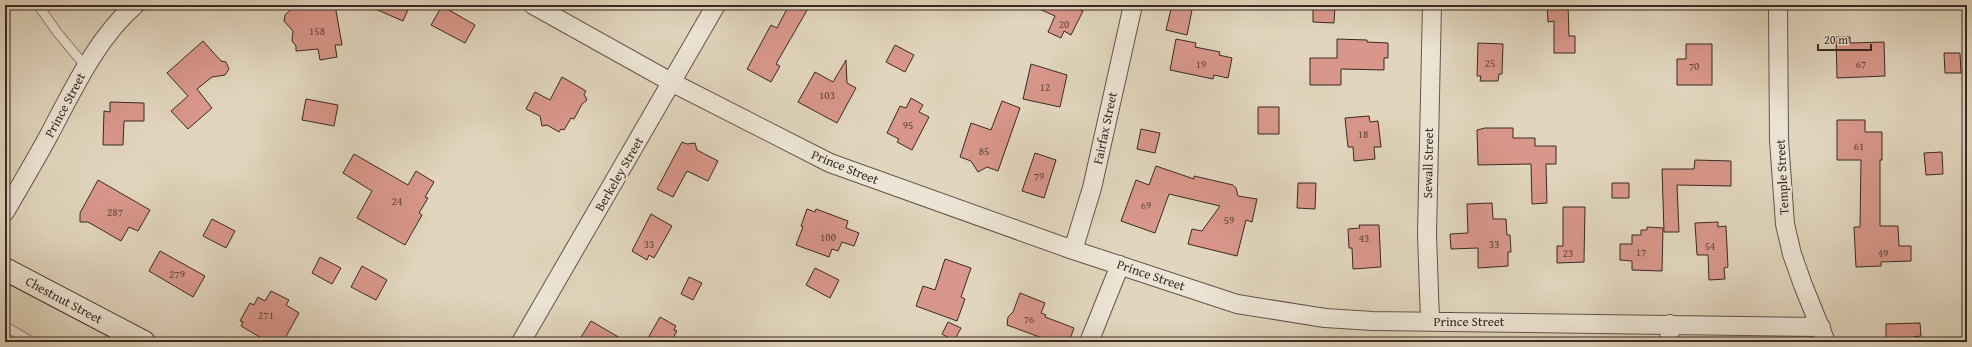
<svg xmlns="http://www.w3.org/2000/svg" width="1972" height="347" viewBox="0 0 1972 347" font-family="'Gentium Book Plus',serif">
	<rect width="100%" height="100%" fill="#e1d5bd"/>
	<filter id="stains"><feTurbulence type="fractalNoise" baseFrequency=".005" numOctaves="4"/><feColorMatrix values="0 0 0 0 .2 0 0 0 0 .09 0 0 0 0 .02 0 0 0 .5 -.17"/></filter>
	<radialGradient id="worn" r=".72"><stop offset=".6" stop-color="#630" stop-opacity="0"/><stop offset="1" stop-color="#630" stop-opacity=".3"/></radialGradient>
	<!-- building -->
	<path fill="#d8978a" stroke="#392a23" d="M289,5H335L342,45H335L337,57L320,60L318,49L296,51V46L292,41L293,31L284,21L285,15L290,10Z
		M366,5H410L403,21Z
		M789,5H810L776,64L780,66L771,82L747,69L771,25L777,28Z
		M1030,5H1080L1078,9L1083,11L1071,35L1064,31L1061,38L1048,32L1055,16Z
		M1172,5H1193L1187,35L1166,30Z
		M1313,5H1335L1334,23L1313,22Z
		M1547,5H1568L1569,36H1575V53H1554V21L1548,22Z
		M442,6L475,25L465,43L431,25Z
		M1836,37H1850V43L1884,42L1885,76L1837,78Z
		M1176,39L1196,43L1195,47L1220,52L1219,55L1232,58L1228,78L1214,75L1213,79L1170,70Z
		M1337,39L1367,40V42L1388,43V58H1384V70L1341,69V85H1310V58H1337Z
		M203,41L221,61L226,62L229,69L225,75L212,77L197,89L212,108L188,129L171,111L188,96L167,73Z
		M1478,43L1503,44L1502,74H1499L1498,81H1480L1481,76H1477Z
		M1686,44H1712V85H1677V59H1686Z
		M895,45L914,55L905,72L886,62Z
		M1944,53H1960L1961,73H1945Z
		M846,60L847,83L856,88L837,123L798,102L815,72L833,82Z
		M1031,64L1067,75L1060,107L1023,99Z
		M562,77L586,91L584,94L587,100L582,104L574,119L571,118L564,130L561,129L559,132L547,125L542,126L540,116L526,109L535,92L550,100Z
		M911,98L923,105L919,112L929,117L912,150L897,142L899,139L887,133L900,106L906,108Z
		M306,99L338,105L334,126L302,120Z
		M1002,101L1020,108L998,171L987,167L978,172L971,161L960,157L971,123L991,130Z
		M110,102L144,103V121H124L123,145H103L104,111L110,112Z
		M1258,107H1279V134H1258Z
		M1369,116L1370,122L1378,121L1381,147H1374L1375,159L1354,161L1353,147H1348L1345,118Z
		M1837,120H1865V132H1882V160H1880V226H1898L1899,246H1911V261L1881,262V266L1856,267L1854,227H1860L1861,160H1837Z
		M1485,128H1513V138H1535V146H1556V164H1546L1547,203L1532,204L1531,164L1478,165L1477,130Z
		M1141,129L1160,133L1155,153L1137,149Z
		M682,142L687,144L695,143L697,150L718,161L708,181L687,171L673,197L657,189Z
		M1942,152L1943,174L1926,175L1924,153Z
		M1035,153L1056,160L1044,198L1022,191Z
		M354,154L408,185L416,171L434,182L425,197L428,198L419,213L422,215L405,245L357,218L372,191L343,173Z
		M1695,160L1731,161V186L1677,185L1679,232H1664L1662,169H1694Z
		M1156,166L1194,179V176L1233,185L1236,188L1238,196L1257,199L1252,222L1246,220L1237,256L1188,244L1192,229L1202,231L1220,206L1169,194L1155,233L1121,221L1136,180L1149,185Z
		M98,180L150,210L138,231L129,227L121,241L88,222H80V213Z
		M1298,183H1316L1315,209L1297,208Z
		M1612,183H1629V198H1612Z
		M1492,203L1493,219H1506L1507,235H1510L1511,252H1508V266L1478,268V248L1451,249L1450,234L1468,233L1467,204Z
		M1563,207H1585L1584,262L1557,263V246H1563Z
		M807,209L815,212L816,209L848,221L846,228L859,233L854,246L842,242L838,251L832,249L829,257L796,245L803,227L801,226Z
		M651,214L672,226L654,258L649,255L647,260L632,251Z
		M212,219L235,231L226,248L203,236Z
		M1718,222V227L1726,226L1728,267L1724,268L1725,279L1709,280L1708,255H1697L1695,223Z
		M1359,225H1379L1381,267L1353,269L1352,248H1349L1348,229L1360,228Z
		M1647,227L1663,228L1662,271L1632,270V261L1620,260V244H1632V235H1641V230H1647Z
		M160,251L205,276L193,297L149,271Z
		M320,257L341,268L332,284L312,273Z
		M945,259L971,268L961,297L965,299L957,321L916,306L923,286L935,290Z
		M362,266L387,280L376,300L351,287Z
		M815,268L839,280L830,298L806,285Z
		M689,277L702,283L693,300L681,294Z
		M271,291L289,300L286,305L299,313L283,342H268L241,326L243,322L240,321L250,303L254,305L258,297L265,301Z
		M1020,293L1045,303L1041,313L1046,315L1045,317L1074,328L1069,342L1058,337L1056,342H1053L1007,325L1008,317L1013,312Z
		M660,317L676,326L674,330L677,331L671,342H656L648,338Z
		M591,321L627,342H578Z
		M948,322L961,328L954,341L942,334Z
		M1920,323L1921,336L1913,337V342H1886V324Z"/>
	<g fill="none" stroke-linecap="round" stroke-linejoin="round">
		<defs>
			<path id="service" d="M38,5L57,32L86,67
				M5,326L32,342"/>
			<path id="minor" d="M533,5L671,82L830,163L1073,250L1237,304L1325,318L1373,321L1821,327
				M1778,5L1779,140L1785,224L1792,254L1803,285L1826,342
				M5,212C20,186 35,161 49,135C73,90 96,39 135,5
				M1073,250L1092,188L1133,5
				M1430,321L1427,234L1432,5
				M521,342L716,5
				M1089,342L1120,265
				M1669,342L1670,324"/>
			<path id="secondary" d="M5,269L144,342"/>
		</defs>
		<!-- service casing -->
		<use href="#service" stroke="#63554a" stroke-width="10"/>
		<!-- minor casing -->
		<use href="#minor" stroke="#63554a" stroke-width="20"/>
		<!-- secondary casing -->
		<use href="#secondary" stroke="#392a23" stroke-width="24"/>
		<!-- service -->
		<use href="#service" stroke="#ece4d4" stroke-width="9"/>
		<!-- minor -->
		<use href="#minor" stroke="#ece4d4" stroke-width="18"/>
		<!-- secondary -->
		<use href="#secondary" stroke="#ece4d4" stroke-width="22"/>
	</g>
	<g text-anchor="middle" dominant-baseline="central" stroke-width="4" stroke-linejoin="round" paint-order="stroke">
		<!-- number labels -->
		<g font-size="11" fill="#61453d">
			<text x="1064" y="24">20</text>
			<text x="317" y="31">158</text>
			<text x="1490" y="63">25</text>
			<text x="1201" y="64">19</text>
			<text x="1861" y="64">67</text>
			<text x="1694" y="66">70</text>
			<text x="1045" y="87">12</text>
			<text x="827" y="95">103</text>
			<text x="908" y="125">95</text>
			<text x="1363" y="134">18</text>
			<text x="1859" y="146">61</text>
			<text x="984" y="151">85</text>
			<text x="1039" y="176">79</text>
			<text x="397" y="201">24</text>
			<text x="1146" y="205">69</text>
			<text x="115" y="212">287</text>
			<text x="1229" y="220">59</text>
			<text x="828" y="237">100</text>
			<text x="1364" y="238">43</text>
			<text x="649" y="244">33</text>
			<text x="1494" y="244">33</text>
			<text x="1710" y="246">54</text>
			<text x="1641" y="252">17</text>
			<text x="1568" y="253">23</text>
			<text x="1883" y="253">49</text>
			<text x="177" y="274">279</text>
			<text x="266" y="315">271</text>
			<text x="1029" y="319">76</text>
		</g>
		<!-- street labels -->
		<g font-size="13" fill="#392a23" stroke="#ece4d4">
			<text transform="translate(65 105) rotate(-62)">Prince Street</text>
			<text transform="translate(1105 128) rotate(-78)">Fairfax Street</text>
			<text transform="translate(1428 163) rotate(-89)">Sewall Street</text>
			<text transform="translate(845 167) rotate(22)">Prince Street</text>
			<text transform="translate(619 174) rotate(-60)">Berkeley Street</text>
			<text transform="translate(1782 177) rotate(-93)">Temple Street</text>
			<text transform="translate(1151 275) rotate(19)">Prince Street</text>
			<text transform="translate(64 300) rotate(28)">Chestnut Street</text>
			<text x="1469" y="321">Prince Street</text>
		</g>
	</g>
	<!-- margin -->
	<rect width="1972" height="347" fill="none" stroke="#e1d5bd" stroke-width="20"/>
	<rect x="6" y="6" width="1960" height="335" fill="none" stroke="#392a23" stroke-width="2"/>
	<rect x="10" y="10" width="1952" height="327" fill="none" stroke="#392a23"/>
	<!-- scale -->
	<path d="M1818 44v6h53v-6" fill="none" stroke="#392a23" stroke-width="2"/>
	<text x="1824" y="44" font-size="12" fill="#392a23" stroke="#ece4d4" stroke-width="3" paint-order="stroke">20 m</text>
	<rect width="100%" height="100%" filter="url(#stains)"/>
	<rect width="100%" height="100%" fill="url(#worn)"/>
</svg>
